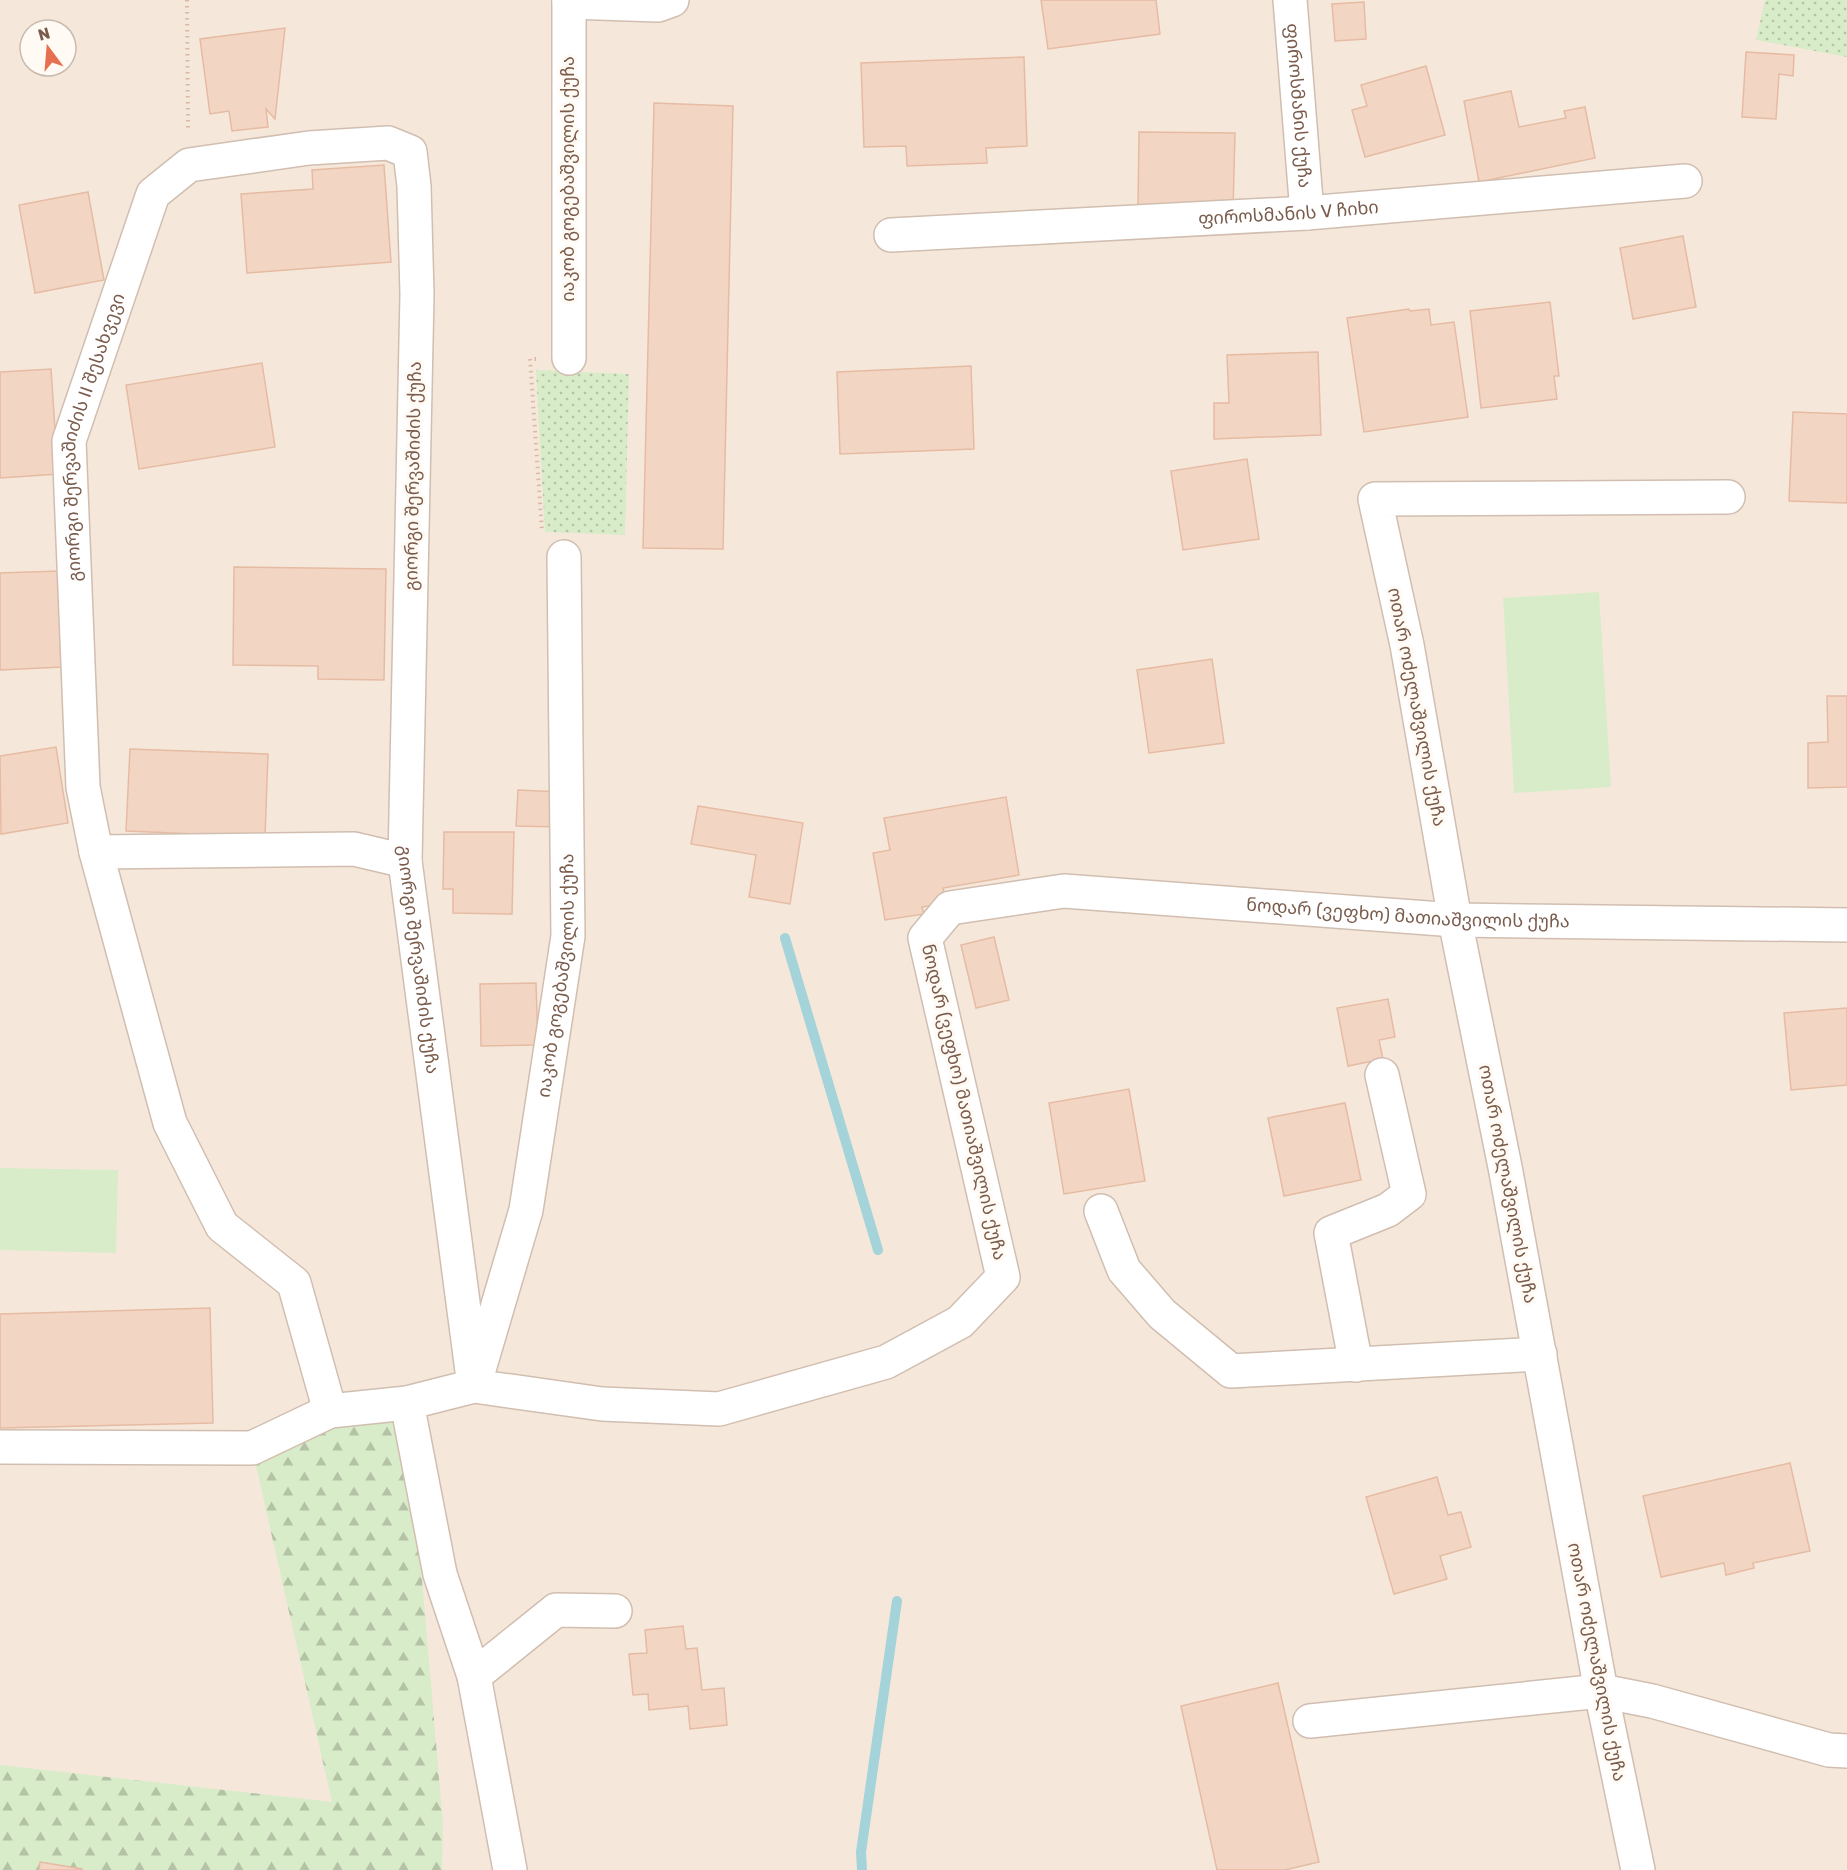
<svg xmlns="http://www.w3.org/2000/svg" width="1847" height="1870" viewBox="0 0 1847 1870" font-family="Rubik,'Noto Sans Georgian',sans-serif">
	<defs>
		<pattern id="forest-firs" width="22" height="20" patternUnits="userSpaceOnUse" patternTransform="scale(1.5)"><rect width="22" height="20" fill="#d8ecc9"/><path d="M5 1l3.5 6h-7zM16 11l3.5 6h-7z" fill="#b4c2a5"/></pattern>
		<pattern id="park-dots" width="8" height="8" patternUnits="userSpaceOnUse" patternTransform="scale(1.5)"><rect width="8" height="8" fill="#d8ecc9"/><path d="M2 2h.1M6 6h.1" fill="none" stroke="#b4c2a5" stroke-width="1.8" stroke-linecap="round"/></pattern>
	</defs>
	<rect width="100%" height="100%" fill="#fdf6ec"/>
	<!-- residential -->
	<path fill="#f5e8da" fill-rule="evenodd" d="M0,0H1847V1870H0ZM30,30H66V66H30Z"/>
	<!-- forest -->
	<path fill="url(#forest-firs)" d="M407,1403L443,1825L442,1870H0V1765L332,1802L252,1448Z"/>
	<!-- park -->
	<path fill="url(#park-dots)" d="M1765,0H1847V57L1756,40Z
		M536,370L629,374L625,535L545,532Z"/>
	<!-- pitch -->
	<path fill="#d8ecc9" d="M1599,592L1611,787L1514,793L1503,598Z
		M0,1168L118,1170L116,1253L0,1250Z"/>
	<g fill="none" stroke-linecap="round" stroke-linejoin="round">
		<!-- stream -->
		<path stroke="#a5d3da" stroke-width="10" d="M785,938L878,1250
			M862,1870L861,1852L897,1601"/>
	</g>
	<!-- building -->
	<path fill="#f3d5c3" stroke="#e6bba3" stroke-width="1.5" d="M1041,0H1156L1160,34L1048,49Z
		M1364,2L1366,39L1335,41L1332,4Z
		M285,28L275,119L266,109L268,127L232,131L229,111L210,114L200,39Z
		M1746,52L1794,55L1793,76L1779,74L1776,119L1742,117Z
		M1024,57L1027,146L986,148L987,163L907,166L906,146L864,147L861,63Z
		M1426,66L1445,135L1365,157L1352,110L1367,106L1361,85Z
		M1511,91L1519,127L1566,118L1564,111L1585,107L1595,158L1479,182L1464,101Z
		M654,103L733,106L723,549L643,548Z
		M1139,132L1235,133L1233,210L1138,208Z
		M384,165L391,262L247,273L241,194L313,189L312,170Z
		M88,192L104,280L35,293L19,205Z
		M1683,236L1696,307L1633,319L1620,248Z
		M1550,302L1559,376H1554L1557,399L1481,408L1470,311Z
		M1409,309L1410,311L1429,309L1431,325L1454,322L1468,417L1364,432L1347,318Z
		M1318,352L1321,435L1214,439V403H1229L1227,355Z
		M262,363L275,447L139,469L126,385Z
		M971,366L974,449L840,454L837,372Z
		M51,369L58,474L0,478V372Z
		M1793,412L1847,414V503L1789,501Z
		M1247,459L1259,539L1183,550L1171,471Z
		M234,567L386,569L384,680L318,679V666L233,665Z
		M59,571L62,667L0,670V573Z
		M1212,659L1224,743L1149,753L1137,670Z
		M1827,696H1847V787L1808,788V743L1828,742Z
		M56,747L68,823L1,834L0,756Z
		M130,749L268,754L265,837L126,831Z
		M518,790L561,792L560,827L516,826Z
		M1006,797L1019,875L943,888L946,903L922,907L924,914L885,920L873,853L890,850L884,818Z
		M698,806L803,823L790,904L749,897L756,855L691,844Z
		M444,832H514L512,914L453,913V889H443Z
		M994,937L1009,1000L976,1008L961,945Z
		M536,983L538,1045L481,1046L480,984Z
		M1388,999L1395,1037L1379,1040L1383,1059L1348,1066L1337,1008Z
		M1847,1008V1085L1791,1090L1784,1013Z
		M1129,1089L1145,1181L1064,1194L1049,1103Z
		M1345,1103L1361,1180L1284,1196L1268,1118Z
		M210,1308L213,1423L0,1428V1314Z
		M1790,1463L1810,1551L1753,1563L1754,1568L1726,1575L1724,1563L1661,1577L1643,1496Z
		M1437,1477L1448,1515L1461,1512L1471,1547L1440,1556L1447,1579L1394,1594L1366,1497Z
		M683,1626L686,1649L697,1648L702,1690L724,1688L727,1725L690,1729L688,1706L649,1710L648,1694L633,1695L629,1654L647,1653L645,1630Z
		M1278,1683L1319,1862L1285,1870H1217L1181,1706Z
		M40,1862L82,1869V1870H39Z"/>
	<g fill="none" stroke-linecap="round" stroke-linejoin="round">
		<defs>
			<g id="minor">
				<path d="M569,0V358"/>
				<path id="s1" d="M1290,0L1307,213"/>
				<path d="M569,2L658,5L672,0"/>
				<path id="s2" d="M891,235L1307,213L1685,181"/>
				<path d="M96,852L354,849L405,861"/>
				<path d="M1101,1211L1124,1270L1162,1314L1231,1371L1540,1354"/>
				<path d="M1356,1365L1331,1233L1388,1210L1409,1194L1382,1075"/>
				<path id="s3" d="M477,1376L526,1210L568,936L564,557"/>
				<path d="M407,1403L440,1574L474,1676L510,1870"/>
				<path id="s4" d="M330,1411L294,1283L222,1226L170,1123L96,852L83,787L69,441L153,194L189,165L309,148L388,143L410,152L414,186L417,294L405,861L474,1386"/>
				<path id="s5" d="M0,1447L252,1448L330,1411L407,1403L474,1386L602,1404L719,1409L886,1362L960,1322L1003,1277L925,938L950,908L1064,891L1455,920L1847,925"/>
				<path d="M474,1676L556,1610L615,1611"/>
				<path d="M1310,1721L1601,1691L1652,1701L1829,1750L1847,1751"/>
				<path d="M1638,1870L1601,1691L1505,1167L1455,920L1407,645L1375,499L1728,497"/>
			</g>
		</defs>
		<!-- minor casing -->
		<use href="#minor" stroke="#d1beb0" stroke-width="36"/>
		<!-- path -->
		<path stroke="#d9b8a5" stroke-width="4" stroke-dasharray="1.5 4.5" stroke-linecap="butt" d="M187,0L188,131
			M536,359H530L542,531"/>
		<!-- minor -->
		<use href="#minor" stroke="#fff" stroke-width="33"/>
	</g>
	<g text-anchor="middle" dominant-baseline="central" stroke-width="6" stroke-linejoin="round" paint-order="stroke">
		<!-- street labels -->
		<g font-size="18" fill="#7a5c4d" stroke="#fffaf3">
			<text stroke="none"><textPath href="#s1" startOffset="106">ფიროსმანის ქუჩა</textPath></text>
			<text transform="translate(568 179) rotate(-90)">იაკობ გოგებაშვილის ქუჩა</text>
			<text stroke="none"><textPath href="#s2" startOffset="398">ფიროსმანის V ჩიხი</textPath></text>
			<text stroke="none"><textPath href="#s4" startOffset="1041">გიორგი შერვაშიძის II შესახვევი</textPath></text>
			<text transform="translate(413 476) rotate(-89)">გიორგი შერვაშიძის ქუჩა</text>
			<text transform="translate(1417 707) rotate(79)">ოთარ ოძელაშვილის ქუჩა</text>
			<text stroke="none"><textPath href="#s5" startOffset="1898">ნოდარ (ვეფხო) მათიაშვილის ქუჩა</textPath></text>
			<text stroke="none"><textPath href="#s4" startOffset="2374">გიორგი შერვაშიძის ქუჩა</textPath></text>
			<text stroke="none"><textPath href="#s3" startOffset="410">იაკობ გოგებაშვილის ქუჩა</textPath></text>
			<text transform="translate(964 1102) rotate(77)">ნოდარ (ვეფხო) მათიაშვილის ქუჩა</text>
			<text transform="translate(1508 1184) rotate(79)">ოთარ ოძელაშვილის ქუჩა</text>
			<text transform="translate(1597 1662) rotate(79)">ოთარ ოძელაშვილის ქუჩა</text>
		</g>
	</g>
	<!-- north arrow -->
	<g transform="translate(48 48) rotate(344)"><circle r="28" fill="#fffaf3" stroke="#cabbb1" stroke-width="1.5"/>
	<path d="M0-4.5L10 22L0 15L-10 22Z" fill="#e76f51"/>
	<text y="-9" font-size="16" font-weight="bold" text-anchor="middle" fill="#7a5c4d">N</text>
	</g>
</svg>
